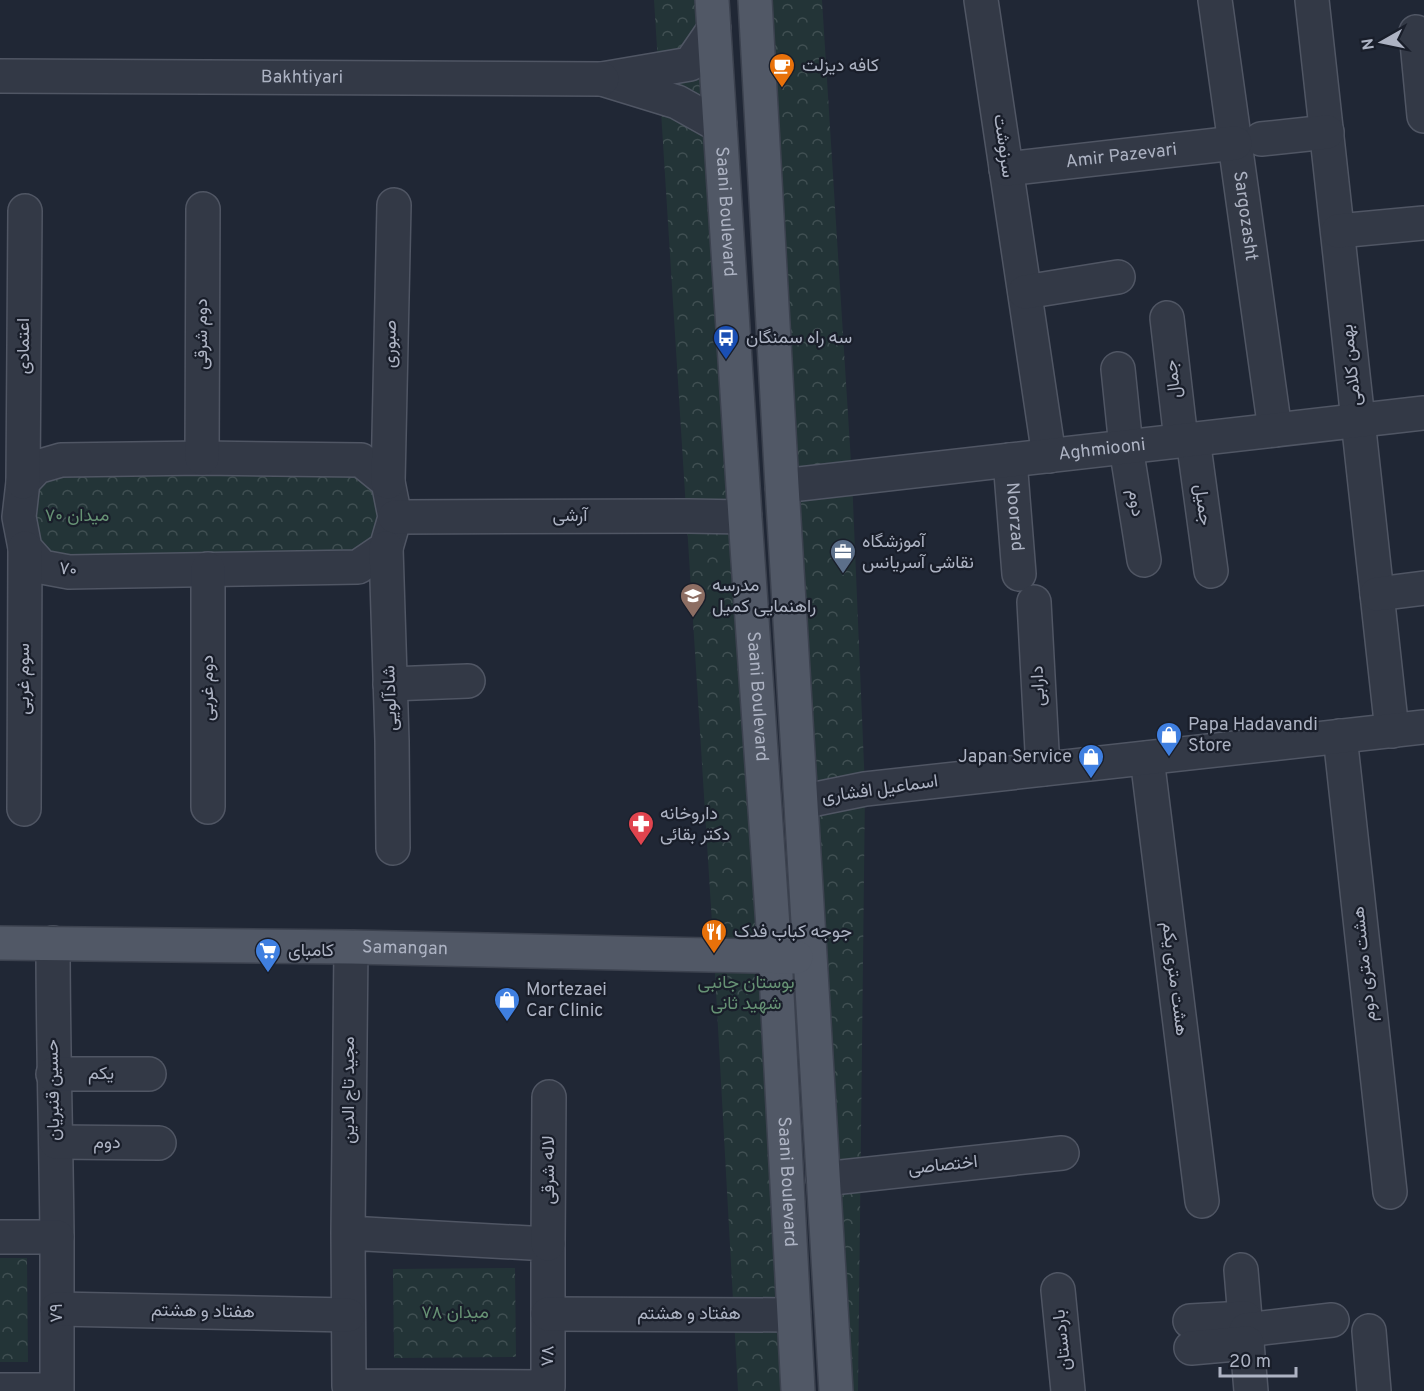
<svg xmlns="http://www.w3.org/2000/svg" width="1424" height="1391" viewBox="0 0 1424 1391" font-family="Overpass,Vazirmatn,sans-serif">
	<defs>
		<pattern id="park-crowns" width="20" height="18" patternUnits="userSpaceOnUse" patternTransform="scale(1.5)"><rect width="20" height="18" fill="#233437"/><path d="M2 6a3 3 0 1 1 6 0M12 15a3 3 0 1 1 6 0" fill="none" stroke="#404f52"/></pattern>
	</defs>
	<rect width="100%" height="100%" fill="#202735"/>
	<!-- park -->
	<path fill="url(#park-crowns)" d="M654,0H712L798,1391H738L714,955Z
		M755,0H822L852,478L865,789L858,1391H836Z
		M361,460L395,517L358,567H42L23,482L37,467Z
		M0,1258H27L28,1362H0Z
		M515,1268L516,1357L394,1358L393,1269Z"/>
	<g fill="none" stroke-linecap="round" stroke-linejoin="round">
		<defs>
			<g id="minor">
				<path d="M981,0L1049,456"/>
				<path id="s1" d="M1215,0L1275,430"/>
				<path d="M1312,0L1392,731"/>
				<path d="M714,29L690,64L602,79L677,102L720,126"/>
				<path d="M1416,32L1424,116"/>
				<path id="s2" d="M0,76L602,79"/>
				<path d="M1261,139L1327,132"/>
				<path id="s3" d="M1006,169L1235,143"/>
				<path d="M1338,231L1424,223"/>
				<path d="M1025,292L1118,277"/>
				<path d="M1167,318L1181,440"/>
				<path d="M1118,369L1126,447L1144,560"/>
				<path d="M1193,439L1211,571"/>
				<path d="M202,458L361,460L388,482L395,517L386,548L358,567L69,572L42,567L25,548L19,517L23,482L37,467L61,460Z"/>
				<path d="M202,458L203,209"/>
				<path id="s4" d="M1010,460L1019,574"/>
				<path d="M23,482L25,211"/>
				<path d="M388,482L394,205"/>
				<path id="s5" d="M782,486L1424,413"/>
				<path d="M395,517L688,516L745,517"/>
				<path d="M386,548L392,741L393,848"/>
				<path d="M1377,594L1424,588"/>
				<path d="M1034,602L1043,769"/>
				<path d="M390,684L468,681"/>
				<path d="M1340,736L1390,1192"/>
				<path d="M1147,758L1202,1201"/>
				<path d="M801,802L865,789L1424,727"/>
				<path d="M208,807V569"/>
				<path d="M24,809L25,548"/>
				<path d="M53,943C53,1041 56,1139 57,1237"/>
				<path d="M53,1074H149"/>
				<path d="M56,1142L159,1143"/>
				<path d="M823,1179L1062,1153"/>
				<path d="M348,1233L548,1244V1387L349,1386L348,1233L351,947"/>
				<path d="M0,1237H57V1390H0"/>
				<path d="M548,1244L549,1097"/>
				<path d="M1241,1270L1251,1391"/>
				<path d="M1058,1290L1068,1391"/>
				<path d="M57,1309L348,1315"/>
				<path d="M548,1314L794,1315"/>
				<path d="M1190,1321L1245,1318"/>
				<path d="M1246,1330L1332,1320"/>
				<path d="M1369,1331L1374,1391"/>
				<path d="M1191,1348L1247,1343"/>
			</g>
			<g id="major">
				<path id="s6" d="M712,0L745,517L775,956L798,1391"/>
				<path d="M755,0L782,486L836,1391"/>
				<path id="s7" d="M0,943L351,947L796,957"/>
			</g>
		</defs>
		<!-- minor casing -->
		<use href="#minor" stroke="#505664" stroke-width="36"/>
		<!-- major casing -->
		<use href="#major" stroke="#3c424f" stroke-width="36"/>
		<!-- minor -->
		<use href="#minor" stroke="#333946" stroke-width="33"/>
		<!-- major -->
		<use href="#major" stroke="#515866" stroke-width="33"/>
	</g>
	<!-- icons -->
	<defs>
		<symbol id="cafe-pin" viewBox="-11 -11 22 30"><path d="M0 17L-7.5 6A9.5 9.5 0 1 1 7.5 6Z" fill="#e8710a" stroke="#191e2a"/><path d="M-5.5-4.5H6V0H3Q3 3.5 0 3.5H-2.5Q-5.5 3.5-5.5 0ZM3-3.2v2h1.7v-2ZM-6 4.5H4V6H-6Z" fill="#fff"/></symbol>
		<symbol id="bus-pin" viewBox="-11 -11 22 30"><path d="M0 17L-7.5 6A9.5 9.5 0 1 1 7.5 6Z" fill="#1a4fb4" stroke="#191e2a"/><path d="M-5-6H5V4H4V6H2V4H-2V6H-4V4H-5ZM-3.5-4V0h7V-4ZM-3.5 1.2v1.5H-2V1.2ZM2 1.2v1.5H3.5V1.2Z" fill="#fff"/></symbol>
		<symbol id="office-pin" viewBox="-11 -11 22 30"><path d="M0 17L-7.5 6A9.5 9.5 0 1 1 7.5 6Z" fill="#5c6f8a" stroke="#191e2a"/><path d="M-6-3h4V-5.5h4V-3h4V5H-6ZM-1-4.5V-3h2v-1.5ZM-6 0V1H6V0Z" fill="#fff"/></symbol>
		<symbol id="school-pin" viewBox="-11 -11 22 30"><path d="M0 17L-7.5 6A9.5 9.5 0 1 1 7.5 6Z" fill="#8d6e63" stroke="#191e2a"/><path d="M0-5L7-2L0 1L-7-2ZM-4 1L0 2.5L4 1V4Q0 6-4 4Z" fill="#fff"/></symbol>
		<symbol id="shop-pin" viewBox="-11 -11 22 30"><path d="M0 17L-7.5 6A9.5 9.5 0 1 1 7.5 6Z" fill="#3f7fe0" stroke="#191e2a"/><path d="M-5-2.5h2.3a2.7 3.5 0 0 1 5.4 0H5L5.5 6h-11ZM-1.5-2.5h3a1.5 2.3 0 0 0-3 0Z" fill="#fff"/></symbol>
		<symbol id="pharmacy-pin" viewBox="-11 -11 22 30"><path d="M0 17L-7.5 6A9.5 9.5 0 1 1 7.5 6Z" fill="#e0444e" stroke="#191e2a"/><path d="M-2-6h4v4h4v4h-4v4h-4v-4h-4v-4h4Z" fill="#fff"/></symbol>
		<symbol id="restaurant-pin" viewBox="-11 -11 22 30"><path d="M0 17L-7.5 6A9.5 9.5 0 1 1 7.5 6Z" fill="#e8710a" stroke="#191e2a"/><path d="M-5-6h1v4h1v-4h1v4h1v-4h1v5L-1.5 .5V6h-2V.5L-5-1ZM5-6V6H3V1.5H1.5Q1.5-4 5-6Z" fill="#fff"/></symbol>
		<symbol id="supermarket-pin" viewBox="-11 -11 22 30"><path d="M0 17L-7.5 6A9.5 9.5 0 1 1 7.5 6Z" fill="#3f7fe0" stroke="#191e2a"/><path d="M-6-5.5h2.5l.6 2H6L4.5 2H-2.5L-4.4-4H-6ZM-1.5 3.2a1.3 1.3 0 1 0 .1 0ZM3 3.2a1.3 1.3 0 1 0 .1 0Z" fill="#fff"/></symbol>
	</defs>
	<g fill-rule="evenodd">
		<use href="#cafe-pin" x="767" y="51" width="30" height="40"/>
		<use href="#bus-pin" x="711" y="323" width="30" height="40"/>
		<use href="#office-pin" x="828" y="537" width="30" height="40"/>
		<use href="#school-pin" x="678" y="581" width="30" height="40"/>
		<use href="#shop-pin" x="1154" y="720" width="30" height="40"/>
		<use href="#shop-pin" x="1076" y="742" width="30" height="40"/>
		<use href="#pharmacy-pin" x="626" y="809" width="30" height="40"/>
		<use href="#restaurant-pin" x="699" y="917" width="30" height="40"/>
		<use href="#supermarket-pin" x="253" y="936" width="30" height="40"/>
		<use href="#shop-pin" x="492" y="985" width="30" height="40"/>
	</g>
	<g text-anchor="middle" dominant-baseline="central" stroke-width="4.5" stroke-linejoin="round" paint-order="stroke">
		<!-- poi labels -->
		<g font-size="18" fill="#adb3c3" stroke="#191e2a" text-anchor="start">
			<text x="802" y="66">کافه دیزلت</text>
			<text x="746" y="338">سه راه سمنگان</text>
			<text x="862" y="542">آموزشگاه<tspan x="862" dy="21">نقاشی آسریانس</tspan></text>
			<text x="712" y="586">مدرسه<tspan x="712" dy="21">راهنمایی کمیل</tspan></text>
			<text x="1188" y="725">Papa Hadavandi<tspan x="1188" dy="21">Store</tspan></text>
			<text x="1072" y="757" text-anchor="end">Japan Service</text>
			<text x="660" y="814">داروخانه<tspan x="660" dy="21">دکتر بقائی</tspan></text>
			<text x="734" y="932">جوجه کباب فدک</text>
			<text x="288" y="951">کامبای</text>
			<text x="526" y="990">Mortezaei<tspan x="526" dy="21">Car Clinic</tspan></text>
		</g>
		<!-- street labels -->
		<g font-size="18" fill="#adb3c3" stroke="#191e2a">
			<text stroke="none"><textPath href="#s2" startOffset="302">Bakhtiyari</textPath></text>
			<text transform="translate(1003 146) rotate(82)">سرنوشت</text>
			<text stroke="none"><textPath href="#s3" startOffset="116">Amir Pazevari</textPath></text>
			<text stroke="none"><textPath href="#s6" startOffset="212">Saani Boulevard</textPath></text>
			<text stroke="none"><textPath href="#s1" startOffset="218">Sargozasht</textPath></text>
			<text transform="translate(202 334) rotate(-90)">دوم شرقی</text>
			<text transform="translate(391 344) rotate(-89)">صبوری</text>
			<text transform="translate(24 346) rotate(-90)">اعتمادی</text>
			<text transform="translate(1352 365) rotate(-96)">بهمن کلامی</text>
			<text transform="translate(1174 379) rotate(-97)">جمال</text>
			<text stroke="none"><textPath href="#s5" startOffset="322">Aghmiooni</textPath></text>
			<text transform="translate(1135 503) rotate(81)">دوم</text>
			<text transform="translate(1202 505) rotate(82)">جمیل</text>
			<text x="570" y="516">آرشی</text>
			<text stroke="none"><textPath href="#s4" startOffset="57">Noorzad</textPath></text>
			<text transform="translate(68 570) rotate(6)">۷۰</text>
			<text transform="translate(24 679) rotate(-90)">سوم غربی</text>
			<text transform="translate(1039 686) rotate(-93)">دارابی</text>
			<text transform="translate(208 688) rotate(-90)">دوم غربی</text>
			<text stroke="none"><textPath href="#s6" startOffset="698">Saani Boulevard</textPath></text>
			<text transform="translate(391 698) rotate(-92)">شادآلویی</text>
			<text transform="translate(880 790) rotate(-8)">اسماعیل افشاری</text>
			<text stroke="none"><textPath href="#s7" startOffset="405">Samangan</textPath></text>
			<text transform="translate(1365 964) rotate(-96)">هشت متری دوم</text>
			<text transform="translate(1174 979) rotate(83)">هشت متری یکم</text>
			<text x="101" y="1074">یکم</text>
			<text transform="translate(54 1090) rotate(-91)">حسین قنبریان</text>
			<text transform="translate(349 1090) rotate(-90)">مجید تاج الدین</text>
			<text x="107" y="1143">دوم</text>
			<text transform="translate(943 1166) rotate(-6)">اختصاصی</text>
			<text transform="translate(549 1170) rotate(-90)">لاله شرقی</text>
			<text stroke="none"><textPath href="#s6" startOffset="1184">Saani Boulevard</textPath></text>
			<text transform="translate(203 1312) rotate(1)">هفتاد و هشتم</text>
			<text transform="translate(57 1313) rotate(-90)">۷۹</text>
			<text x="689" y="1314">هفتاد و هشتم</text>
			<text transform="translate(1063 1340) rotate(-96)">باردستان</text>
			<text transform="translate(548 1356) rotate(-90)">۷۸</text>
		</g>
		<!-- park labels -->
		<g font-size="18" fill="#669274" stroke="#191e2a">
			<text x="77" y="516">میدان ۷۰</text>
			<text x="746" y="983">بوستان جانبی<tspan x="746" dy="21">شهید ثانی</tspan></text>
			<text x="455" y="1313">میدان ۷۸</text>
		</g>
	</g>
	<!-- north arrow -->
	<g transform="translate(1382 42) rotate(261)" stroke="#191e2a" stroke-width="4.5" paint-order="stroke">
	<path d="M0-4.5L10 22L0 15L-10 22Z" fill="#adb3c3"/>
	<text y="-9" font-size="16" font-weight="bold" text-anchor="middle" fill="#adb3c3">N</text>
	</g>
	<!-- scale -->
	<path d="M1220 1367v9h76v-9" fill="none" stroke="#adb3c3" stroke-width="3"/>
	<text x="1229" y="1367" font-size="18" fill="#adb3c3" stroke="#191e2a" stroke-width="4.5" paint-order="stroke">20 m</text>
</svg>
